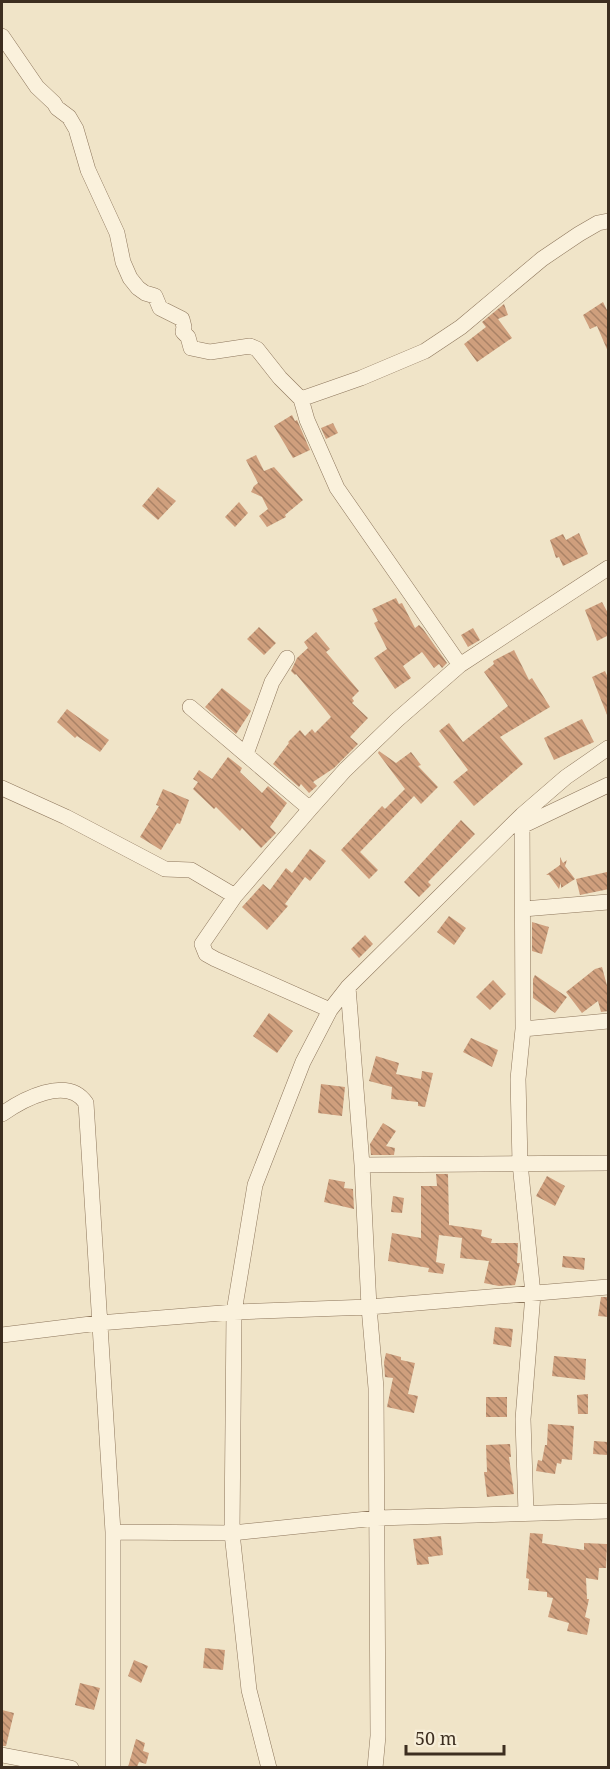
<svg xmlns="http://www.w3.org/2000/svg" width="610" height="1769" viewBox="0 0 610 1769" font-family="'Noto Serif',serif">
	<defs>
		<pattern id="building-back-hatch" width="6" height="6" patternUnits="userSpaceOnUse" patternTransform="scale(1.5)"><rect width="6" height="6" fill="#cf9f7d"/><path d="M-1 5l2 2M0 0l6 6M5-1l2 2" fill="none" stroke="#a98266"/></pattern>
	</defs>
	<rect width="100%" height="100%" fill="#f0e4c8"/>
	<!-- building -->
	<path fill="url(#building-back-hatch)" d="M603,302L609,314V354L597,326L590,329L583,315Z
		M504,304L508,315L498,319L512,338L477,362L464,344L486,327L482,322Z
		M292,415L295,421L297,420L310,450L293,458L274,426Z
		M333,423L338,433L326,439L321,428Z
		M256,455L264,471L274,467L303,500L285,515L286,517L267,527L259,516L268,509L262,497L251,492L254,486L258,483L246,460Z
		M158,487L176,501L158,520L142,506Z
		M239,502L248,513L235,527L225,517Z
		M579,533L588,554L563,566L559,557L556,558L550,540L563,534L566,540Z
		M396,598L399,604L402,603L415,628L419,625L423,629L447,663L442,668L439,664L434,668L422,652L403,666L411,678L395,689L374,658L387,649L374,623L378,621L372,609Z
		M602,602L609,615V635L597,641L585,610Z
		M259,627L276,643L264,655L247,639Z
		M473,628L480,640L468,647L461,635Z
		M316,632L330,649L326,652L359,691L352,698L354,701L352,703L368,718L350,737L358,744L334,768L313,782L317,786L309,793L301,784L299,787L273,764L289,743L288,742L300,730L305,736L312,729L315,733L331,717L296,674L295,675L291,671L297,658L308,648L304,642Z
		M514,650L529,680L532,678L550,707L500,737L523,764L474,806L453,782L468,770L439,731L449,723L463,742L508,706L484,672L494,664L493,661Z
		M605,671L609,680V720L592,677Z
		M222,688L251,711L236,734L205,707Z
		M67,709L109,740L100,752L77,736L75,738L57,722Z
		M582,719L594,742L554,760L544,738Z
		M379,751L396,763L411,752L421,765L418,766L438,787L421,804L414,796L360,852L378,870L369,879L341,850L382,806L385,809L405,789L378,753Z
		M228,757L242,768L240,772L262,793L268,786L287,803L270,827L276,833L261,848L242,828L240,831L216,807L214,809L193,789L198,782L193,779L199,770L212,779Z
		M163,789L189,800L180,824L177,823L161,850L140,837L159,806L156,805Z
		M461,820L475,834L428,882L431,885L419,897L404,882Z
		M310,849L326,861L310,881L305,877L285,904L288,906L267,930L242,907L263,884L270,890L286,868L292,873Z
		M560,857L563,863L567,860L565,866L575,879L561,888V882L559,889L549,875H546L560,865Z
		M607,872L609,889L580,895L576,879Z
		M449,916L466,928L454,945L437,932Z
		M532,922L549,927L542,954L532,951Z
		M365,935L373,944L359,958L351,949Z
		M602,967L609,993V1011L601,1012L598,1001L582,1013L566,992L595,969Z
		M535,975L567,997L555,1013L533,998V979Z
		M493,980L506,994L490,1010L476,997Z
		M269,1013L293,1031L277,1053L253,1036Z
		M471,1038L498,1050L492,1067L463,1052Z
		M376,1056L399,1063L396,1074L421,1079L422,1071L433,1073L425,1107L418,1106V1102L391,1099L392,1087L369,1081Z
		M321,1084L345,1087L342,1116L318,1113Z
		M383,1123L396,1131L386,1146L395,1148L394,1155H371L370,1144Z
		M436,1174H448L449,1225L482,1230L481,1236L492,1239L491,1243H518L517,1263H520L515,1285L499,1286L484,1283L489,1261L460,1258L462,1238L439,1235L436,1262L445,1264L443,1274L428,1272L429,1268L388,1261L392,1233L421,1238V1186H437Z
		M547,1176L565,1186L555,1206L536,1196Z
		M329,1179L345,1182L344,1188L353,1189L354,1209L324,1202Z
		M393,1196L404,1198L402,1213L391,1212Z
		M563,1256L585,1258L584,1270L562,1267Z
		M601,1297H609V1317L598,1316Z
		M495,1327L513,1329L511,1347L493,1344Z
		M386,1353L401,1357V1360L415,1363L408,1394L418,1396L414,1413L387,1407L393,1378L385,1377L384,1362Z
		M554,1356L586,1359L585,1380L552,1376Z
		M588,1394V1414H578L577,1395Z
		M486,1397H507V1417H486Z
		M548,1424L574,1426L572,1460L562,1459L561,1464L557,1463L555,1474L536,1471L538,1460L542,1461L545,1445H547Z
		M594,1441L608,1442L607,1455L593,1454Z
		M510,1444L511,1457H509L514,1494L487,1497L484,1472H487L486,1445Z
		M530,1533L543,1534L542,1543L584,1550V1543L607,1544L606,1568H599L598,1580L586,1578L587,1599H589L585,1617L590,1619L587,1635L567,1631L569,1623L548,1617L553,1598L547,1597V1592L528,1590L529,1579L526,1578Z
		M441,1536L443,1555L428,1557L429,1564L417,1565L413,1539Z
		M205,1648L225,1650L223,1670L203,1668Z
		M134,1660L148,1666L141,1683L128,1676Z
		M80,1683L100,1688L94,1710L75,1705Z
		M2,1710L14,1713L6,1746H2Z
		M136,1739L145,1743L143,1751L149,1753L146,1764L139,1762L137,1767H128Z"/>
	<g fill="none" stroke-linecap="round" stroke-linejoin="round">
		<defs>
			<path id="minor" d="M2,36L37,87L54,103L57,108L69,117L76,129L88,170L117,233L123,262L130,278L138,288L145,293L155,296L160,308L182,319L184,327L183,332L188,337L191,348L210,352L250,346L257,349L280,378L301,399L307,420L337,488L460,665
				M301,399L361,378L425,351L461,327L542,259L579,234L598,223L608,221
				M190,707L310,809
				M246,754L272,682L287,658
				M2,788L66,817L165,869L191,870L235,896
				M522,815L523,1029L518,1079L520,1163L533,1294L523,1419L526,1513
				M522,826L608,785
				M523,909L608,902
				M348,987L362,1165L369,1307L376,1388L378,1736L375,1768
				M330,1010L215,959L206,954L202,944L235,896L310,809L345,770L397,720L460,665L608,568
				M523,1029L608,1021
				M2,1114C22,1100 67,1075 86,1103L113,1532V1768
				M362,1165L608,1163
				M2,1335L99,1323L234,1312L369,1307L608,1287
				M113,1532L232,1533L377,1518L608,1511
				M2,1755L71,1768
				M269,1768L249,1690L232,1533L234,1312L255,1185L303,1062L330,1010L348,987L522,815L566,777L608,748"/>
		</defs>
		<!-- minor casing -->
		<use href="#minor" stroke="#8d765c" stroke-width="16"/>
		<!-- minor -->
		<use href="#minor" stroke="#faf1dc" stroke-width="15"/>
	</g>
	<!-- border -->
	<rect width="610" height="1769" fill="none" stroke="#3d2e20" stroke-width="6"/>
	<!-- scale -->
	<path d="M406 1745v9h98v-9" fill="none" stroke="#3d2e20" stroke-width="3"/>
	<text x="415" y="1745" font-size="18" fill="#3d2e20" stroke="#f7eed8" stroke-width="4.5" paint-order="stroke">50 m</text>
</svg>
